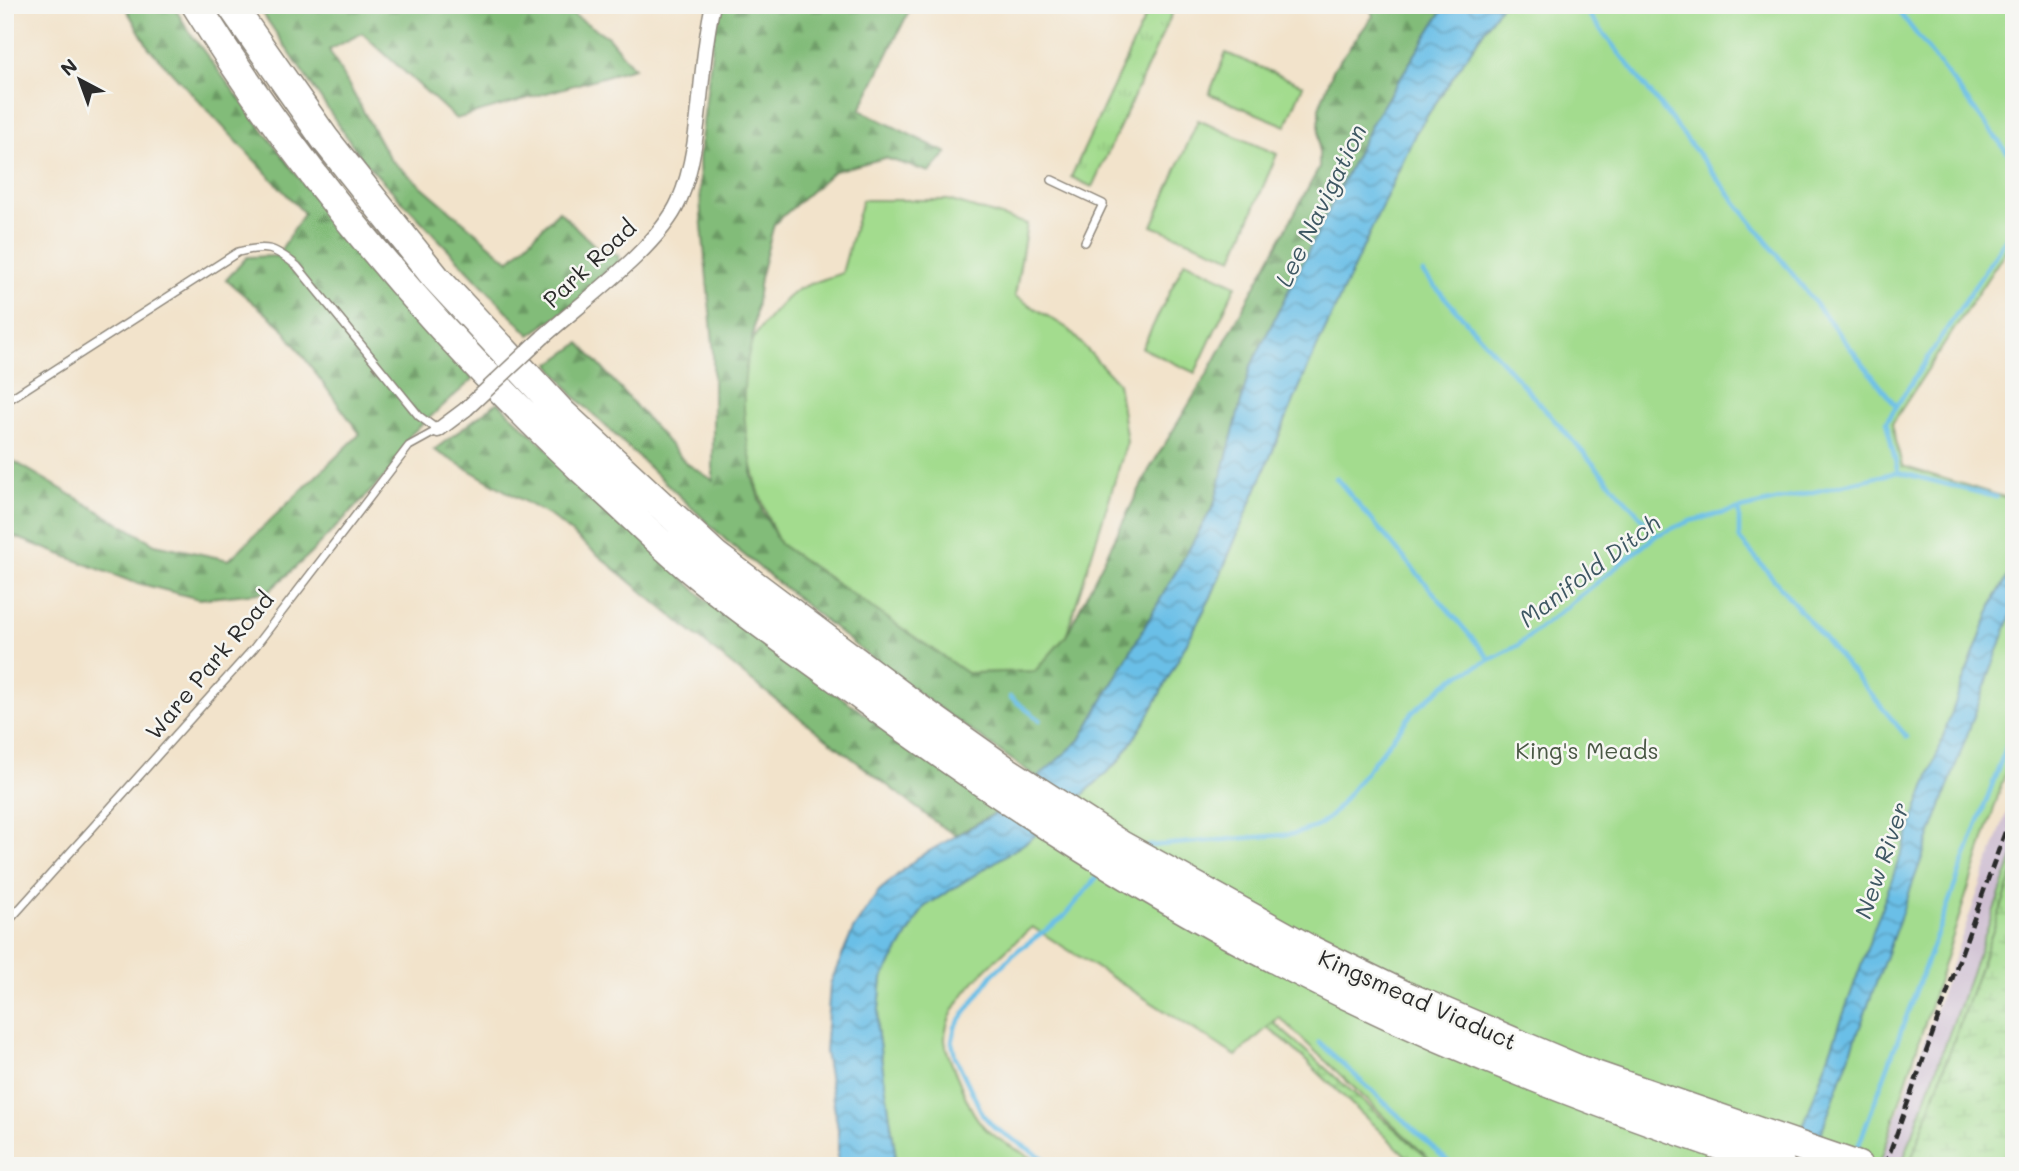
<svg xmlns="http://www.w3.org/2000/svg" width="2019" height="1171" viewBox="0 0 2019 1171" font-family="Mali,sans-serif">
	<defs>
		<pattern id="grass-tufts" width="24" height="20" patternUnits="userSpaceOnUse" patternTransform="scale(1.75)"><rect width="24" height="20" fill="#a3dc8e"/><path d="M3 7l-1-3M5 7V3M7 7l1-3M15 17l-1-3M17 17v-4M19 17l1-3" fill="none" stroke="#8cbd7b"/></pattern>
		<pattern id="forest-firs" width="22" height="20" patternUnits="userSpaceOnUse" patternTransform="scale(1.75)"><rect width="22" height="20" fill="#82bc79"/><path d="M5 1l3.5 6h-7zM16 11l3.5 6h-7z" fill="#6b9963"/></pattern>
		<pattern id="wetland-marsh" width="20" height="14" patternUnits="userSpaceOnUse" patternTransform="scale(1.75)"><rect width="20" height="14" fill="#a3dc8e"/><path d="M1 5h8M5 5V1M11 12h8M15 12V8" fill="none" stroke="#8cbd7b"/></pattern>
		<pattern id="water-waves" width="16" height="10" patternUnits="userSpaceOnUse" patternTransform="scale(1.75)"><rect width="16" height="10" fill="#6bbfe7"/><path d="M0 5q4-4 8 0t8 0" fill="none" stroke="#589bbb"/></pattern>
	</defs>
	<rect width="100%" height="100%" fill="#f6f6f2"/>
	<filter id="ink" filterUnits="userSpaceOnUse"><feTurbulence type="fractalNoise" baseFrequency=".0143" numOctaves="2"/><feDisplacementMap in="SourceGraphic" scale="14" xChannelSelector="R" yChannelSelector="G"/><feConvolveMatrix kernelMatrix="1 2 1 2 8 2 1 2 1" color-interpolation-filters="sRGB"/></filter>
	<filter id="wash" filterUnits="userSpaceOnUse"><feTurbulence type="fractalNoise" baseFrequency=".00686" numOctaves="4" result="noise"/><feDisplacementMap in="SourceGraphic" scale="28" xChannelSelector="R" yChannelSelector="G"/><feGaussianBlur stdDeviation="1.57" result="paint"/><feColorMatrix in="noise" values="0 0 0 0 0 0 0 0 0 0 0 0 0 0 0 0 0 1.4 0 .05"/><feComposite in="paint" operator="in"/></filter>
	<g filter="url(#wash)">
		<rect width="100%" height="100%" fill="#f2e3cb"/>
		<!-- railway -->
		<path fill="#cebed1" d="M2014,792V855L1977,956L1901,1166H1879Z"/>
		<!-- grass -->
		<path fill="url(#grass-tufts)" stroke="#67845c" stroke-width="2" d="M1151,5H1176L1092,187L1071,177Z
			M2014,855V872L1909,1166H1901Z"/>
		<!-- forest -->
		<path fill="url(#forest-firs)" stroke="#567452" stroke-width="2" d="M124,5H173L190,33L342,235L473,379L410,435L393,468L310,554L268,592L199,599L130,581L5,533V456L155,544L229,560L360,434L281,326L226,280L247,257L277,256L304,213L149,48Z
			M257,5H558L608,37L634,68L456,119L362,33L329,50L390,159L509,261L559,211L596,247L618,255L619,266L584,298L530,335L362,159Z
			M717,5H912L860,110L947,153L930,172L885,158L834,171L774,224L760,278L752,340V475L763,512L780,544L967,673L1034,671L1066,636L1149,470L1208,373L1319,168V108L1334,68L1373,16L1369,5H1446L1372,123L1250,368L1214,505L1080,740L1039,779L892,675L728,542L574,396L550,364L580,343L686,463L713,480V343L701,215L699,158Z
			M498,402L707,601L1000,811L956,835L939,825L740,672L553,518L434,450Z"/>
		<!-- wetland -->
		<path fill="url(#wetland-marsh)" stroke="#67845c" stroke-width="2" d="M2014,872V1166H1909Z
			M1259,1010L1437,1166H1417L1401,1151L1284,1040L1257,1021Z"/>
		<!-- green -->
		<path fill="#a3dc8e" stroke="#67845c" stroke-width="2" d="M1501,5H2014V238L1892,424L1902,466L2014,500V746L1879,1166H1437L1279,1017L1236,1056L1032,927C1004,952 944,1000 945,1040C946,1054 954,1069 959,1081C967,1101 975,1122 993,1135C1009,1147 1028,1154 1044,1166H894L895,1151L877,1029L882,979L924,907L1028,841L1062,814L1119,761L1146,720L1211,597L1308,367L1415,134Z
			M1226,53L1303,85L1286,126L1209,94Z
			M1198,120L1277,154L1233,258L1152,226Z
			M862,200H948L1027,224L1015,296L1067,328L1118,383L1127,442L1066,636L1035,671L967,673L780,544C752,489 732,403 752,342C755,332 784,300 793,293C806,283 827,279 842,273Z
			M1185,261L1236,285L1195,373L1142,348Z"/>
		<!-- water -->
		<path fill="url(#water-waves)" stroke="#4b7589" stroke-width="2" d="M1446,5H1501L1415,134L1308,367L1211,597L1146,720L1119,761L1062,814L1028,841L924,907L882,979L877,1029L895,1151L894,1166H838V1129L825,1052L830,984L853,930L879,891L917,858L1000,811L1080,740L1214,505L1250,368L1372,123Z
			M2014,566V607L1809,1166H1789L1963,681L1995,598Z"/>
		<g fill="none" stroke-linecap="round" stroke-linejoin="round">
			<!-- stream -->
			<path stroke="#6bbfe7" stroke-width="4.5" d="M1894,5L2014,161
				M1590,16L1896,406
				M1423,273L1657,535
				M1898,472L1996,497
				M1336,478L1490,659
				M1739,509V538L1907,737
				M1010,697L1040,720
				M1148,846L1294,834L1316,827L1331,816L1413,712L1431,696L1454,678L1517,646L1657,535L1690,521L1898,472L1886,422L2014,226
				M1319,1042L1453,1166
				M1855,1155L2014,726
				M1056,1166L995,1128L983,1115L955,1056L952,1042L955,1027L992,975L1018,950L1063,918L1101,872"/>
		</g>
	</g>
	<g filter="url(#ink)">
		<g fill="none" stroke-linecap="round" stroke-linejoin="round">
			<defs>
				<path id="lane" d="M1052,180L1103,204L1085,242
					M5,402L238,252C267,245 274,247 297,266L419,416L438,430
					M5,925L254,648L409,446L438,430"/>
				<path id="street" d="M543,337C581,303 659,247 679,201C703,147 698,64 713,5
					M438,430L466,409"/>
				<path id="highway" d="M196,5C307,184 449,347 603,489C635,518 666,550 700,577C752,619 808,657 862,697C1000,799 1143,892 1296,970C1452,1050 1615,1111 1781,1166
					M231,5L325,139L436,278L562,413L716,556L918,708L1007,771L1121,845L1307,948L1404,995L1580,1070L1858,1166"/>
			</defs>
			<!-- lane casing -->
			<use href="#lane" stroke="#8e877b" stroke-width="10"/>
			<!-- street casing -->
			<use href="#street" stroke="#8e877b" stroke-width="17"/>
			<!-- highway casing -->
			<use href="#highway" stroke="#8e877b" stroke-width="31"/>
			<!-- lane -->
			<use href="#lane" stroke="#fff" stroke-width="7"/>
			<!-- street -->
			<use href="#street" stroke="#fff" stroke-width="14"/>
			<!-- highway -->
			<use href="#highway" stroke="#fff" stroke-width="28"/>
			<!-- rail -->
			<path stroke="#2b2b2b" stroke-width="4.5" stroke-dasharray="10 5" stroke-linecap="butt" d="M1885,1166L2014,807"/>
			<defs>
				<path id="street-bridge" d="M466,409L543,337"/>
			</defs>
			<!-- street-bridge casing -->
			<use href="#street-bridge" stroke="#8e877b" stroke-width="17" stroke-linecap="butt"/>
			<!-- street-bridge -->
			<use href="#street-bridge" stroke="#fff" stroke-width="14"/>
		</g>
	</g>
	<g text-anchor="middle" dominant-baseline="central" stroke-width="5" stroke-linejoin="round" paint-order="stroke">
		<!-- street labels -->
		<g font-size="23" fill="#2b2b2b" stroke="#f6f6f2">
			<text transform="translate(589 263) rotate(-43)">Park Road</text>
			<text transform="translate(209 665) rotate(-50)">Ware Park Road</text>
			<text transform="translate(1418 999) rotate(24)">Kingsmead Viaduct</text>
		</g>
		<!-- park labels -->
		<g font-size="23" fill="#495744" stroke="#f6f6f2">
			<text x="1587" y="750">King's Meads</text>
		</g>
		<!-- water labels -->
		<g font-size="24" font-style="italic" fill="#3e5763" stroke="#f6f6f2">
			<text transform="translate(1320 205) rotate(-64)">Lee Navigation</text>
			<text transform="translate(1589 570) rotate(-37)">Manifold Ditch</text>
			<text transform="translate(1881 860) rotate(-71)">New River</text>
		</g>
	</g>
	<!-- margin -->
	<rect width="2019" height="1171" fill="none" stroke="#f6f6f2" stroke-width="28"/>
	<!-- north arrow -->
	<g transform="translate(80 80) rotate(319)" stroke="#f6f6f2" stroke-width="5" paint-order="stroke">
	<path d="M0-5L12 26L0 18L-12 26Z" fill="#2b2b2b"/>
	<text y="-10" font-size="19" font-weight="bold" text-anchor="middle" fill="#2b2b2b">N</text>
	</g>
</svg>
